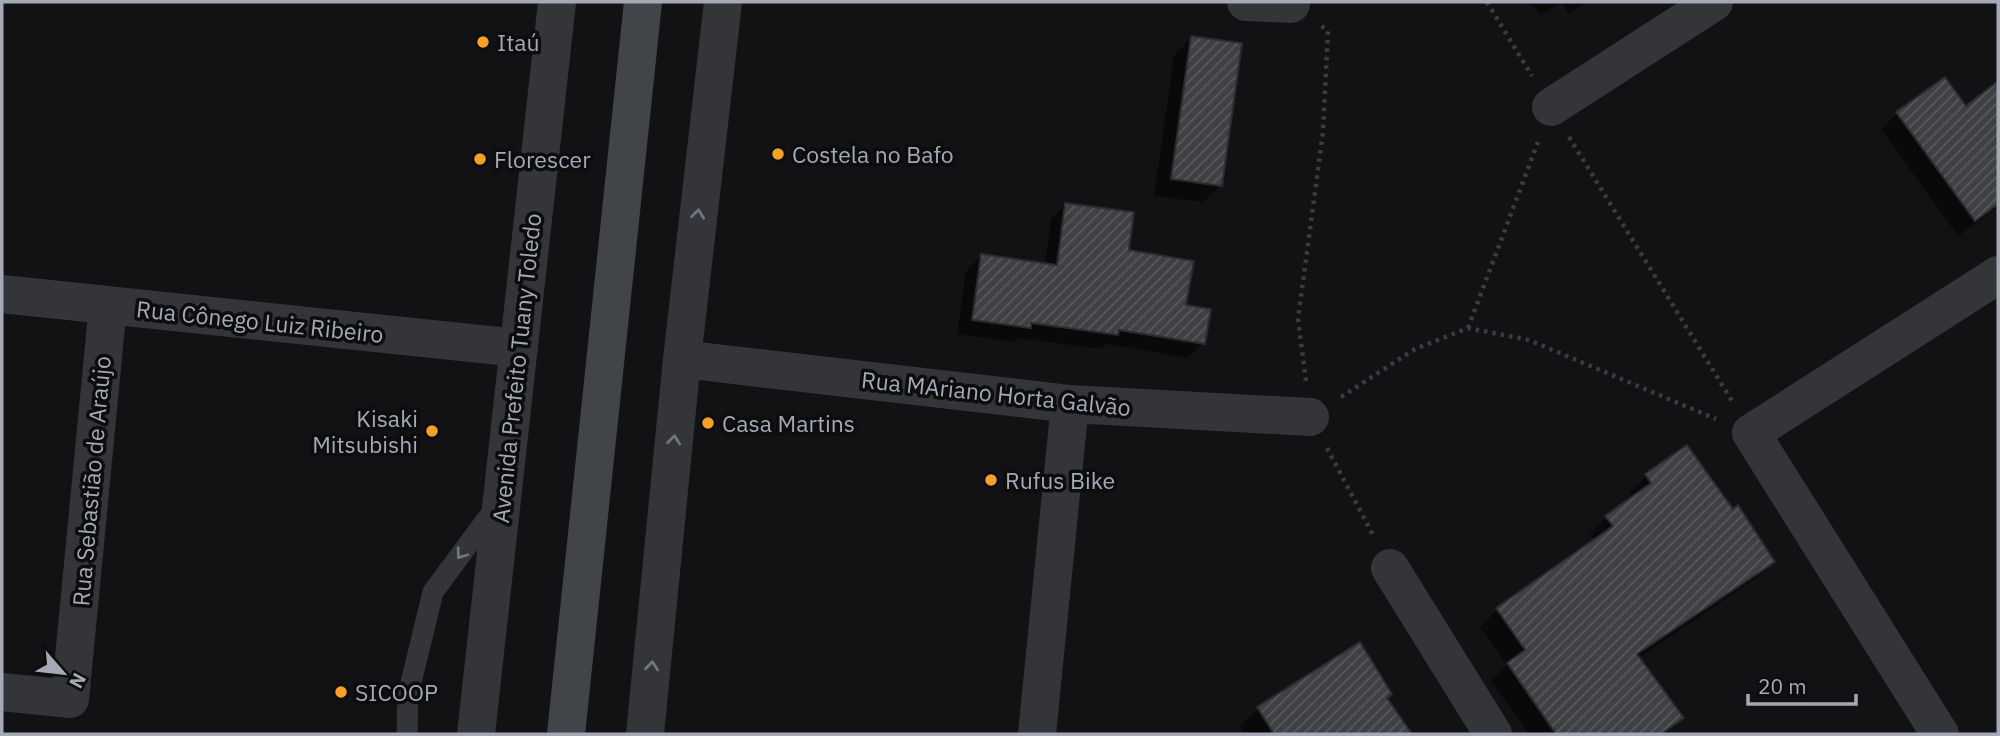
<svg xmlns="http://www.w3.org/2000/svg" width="2000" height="736" viewBox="0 0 2000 736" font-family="'IBM Plex Sans',sans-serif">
	<defs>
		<pattern id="building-hatch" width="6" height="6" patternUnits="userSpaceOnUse" patternTransform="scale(1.75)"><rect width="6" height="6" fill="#3e4044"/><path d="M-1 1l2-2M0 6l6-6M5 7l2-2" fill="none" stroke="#57595d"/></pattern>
	</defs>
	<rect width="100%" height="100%" fill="#121214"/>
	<!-- shadow -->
	<path fill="#0007" d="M1530,2H1561L1540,16Z
		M1561,2H1586L1569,14Z
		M1191,38L1221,185L1203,202L1154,196L1174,56Z
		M1998,83V207L1958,236L1881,129L1898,113L1965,108Z
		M1066,204L1127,251L1184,306L1203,343L1188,358L1106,344L1101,349L1018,338L1014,342L957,334L966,271L981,256L1045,265L1051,219Z
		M1646,476L1732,512L1773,562L1756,578L1638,658L1681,718L1665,734H1529L1491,681L1507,665L1480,627L1497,610L1595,541L1590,534L1607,517L1633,498L1629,493Z
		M1359,644L1385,699L1410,734H1245L1240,726L1258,709Z"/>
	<!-- building -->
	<path fill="url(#building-hatch)" stroke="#2c2c30" stroke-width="2" d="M1191,36L1242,43L1222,186L1171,179Z
		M1945,77L1966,106L1998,81V204L1975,221L1896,112Z
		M1065,203L1134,212L1129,250L1194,261L1186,305L1211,309L1205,344L1119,330L1118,335L1031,323V328L972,320L981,254L1057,265Z
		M1687,445L1733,509L1738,505L1775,562L1637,654L1684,718L1661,734H1556L1507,663L1525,650L1496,608L1613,526L1605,516L1651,483L1645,474Z
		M1360,642L1392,694L1387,698L1412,734H1274L1257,707Z"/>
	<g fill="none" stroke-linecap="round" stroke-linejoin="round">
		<!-- path -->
		<path stroke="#393c40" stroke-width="4.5" stroke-dasharray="3.5 5" stroke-linecap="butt" d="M1487,2L1532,76
			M1569,137L1732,401
			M1468,328L1538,142
			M1306,381L1298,319L1323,132L1328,31L1320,25
			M1341,397L1415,349L1468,328L1529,340L1716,419
			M1327,448L1374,537"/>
		<!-- service -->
		<path stroke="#333539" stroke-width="21" d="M407,734L408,695L433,592L496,507"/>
		<!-- minor -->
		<path stroke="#333539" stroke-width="38" d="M1246,2L1291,4
			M1551,107L1714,2
			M2,294L519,348
			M682,359L1070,404L1310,417
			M1390,568L1493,734
			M2,692L70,699L108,305
			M476,734L557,2
			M645,734L682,359L723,2
			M1037,734L1070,404
			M1940,734L1751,433L1998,275"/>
		<!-- secondary -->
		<path stroke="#414449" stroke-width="38" d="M566,734L643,2"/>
	</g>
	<!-- one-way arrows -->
	<defs><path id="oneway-chevron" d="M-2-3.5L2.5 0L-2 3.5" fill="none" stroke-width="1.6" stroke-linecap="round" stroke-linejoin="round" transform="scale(1.75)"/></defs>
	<g stroke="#71757d">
		<use href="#oneway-chevron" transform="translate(698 214) rotate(-83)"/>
		<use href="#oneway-chevron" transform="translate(674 440) rotate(-84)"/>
		<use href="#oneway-chevron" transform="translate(461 554) rotate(126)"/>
		<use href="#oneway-chevron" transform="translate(652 666) rotate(-84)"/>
	</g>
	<!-- markers -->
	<g fill="#f7a027" stroke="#0d0d0f" stroke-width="2.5">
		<circle cx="483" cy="42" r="7"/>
		<circle cx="778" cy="154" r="7"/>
		<circle cx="480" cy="159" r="7"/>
		<circle cx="708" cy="423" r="7"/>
		<circle cx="432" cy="431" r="7"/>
		<circle cx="991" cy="480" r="7"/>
		<circle cx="341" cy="692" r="7"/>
	</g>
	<g text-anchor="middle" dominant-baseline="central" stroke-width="7" stroke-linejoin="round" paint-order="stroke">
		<!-- poi labels -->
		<g font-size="23" fill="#a3aab5" stroke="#0d0d0f" text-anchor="start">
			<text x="497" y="42">Itaú</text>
			<text x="792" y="154">Costela no Bafo</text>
			<text x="494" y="159">Florescer</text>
			<text x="418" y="418" text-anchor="end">Kisaki<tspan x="418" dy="26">Mitsubishi</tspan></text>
			<text x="722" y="423">Casa Martins</text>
			<text x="1005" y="480">Rufus Bike</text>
			<text x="355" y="692">SICOOP</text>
		</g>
		<!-- street labels -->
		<g font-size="23" fill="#a3aab5" stroke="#0d0d0f">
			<text transform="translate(260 321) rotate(6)">Rua Cônego Luiz Ribeiro</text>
			<text transform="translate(516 368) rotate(-84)">Avenida Prefeito Tuany Toledo</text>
			<text transform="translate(996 393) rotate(6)">Rua MAriano Horta Galvão</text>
			<text transform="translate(91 481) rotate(-85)">Rua Sebastião de Araújo</text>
		</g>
	</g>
	<!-- border -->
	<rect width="2000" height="736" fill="none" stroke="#a3aab5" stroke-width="7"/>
	<!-- north arrow -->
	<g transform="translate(63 673) rotate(118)" stroke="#0d0d0f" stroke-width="5" paint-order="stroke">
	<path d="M0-5L12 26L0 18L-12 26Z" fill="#a3aab5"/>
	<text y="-10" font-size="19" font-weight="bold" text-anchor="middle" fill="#a3aab5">N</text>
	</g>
	<!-- scale -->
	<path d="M1748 694v10h108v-10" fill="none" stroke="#a3aab5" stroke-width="3.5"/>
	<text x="1758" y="694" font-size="21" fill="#a3aab5" stroke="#0d0d0f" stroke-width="5" paint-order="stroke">20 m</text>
</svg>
